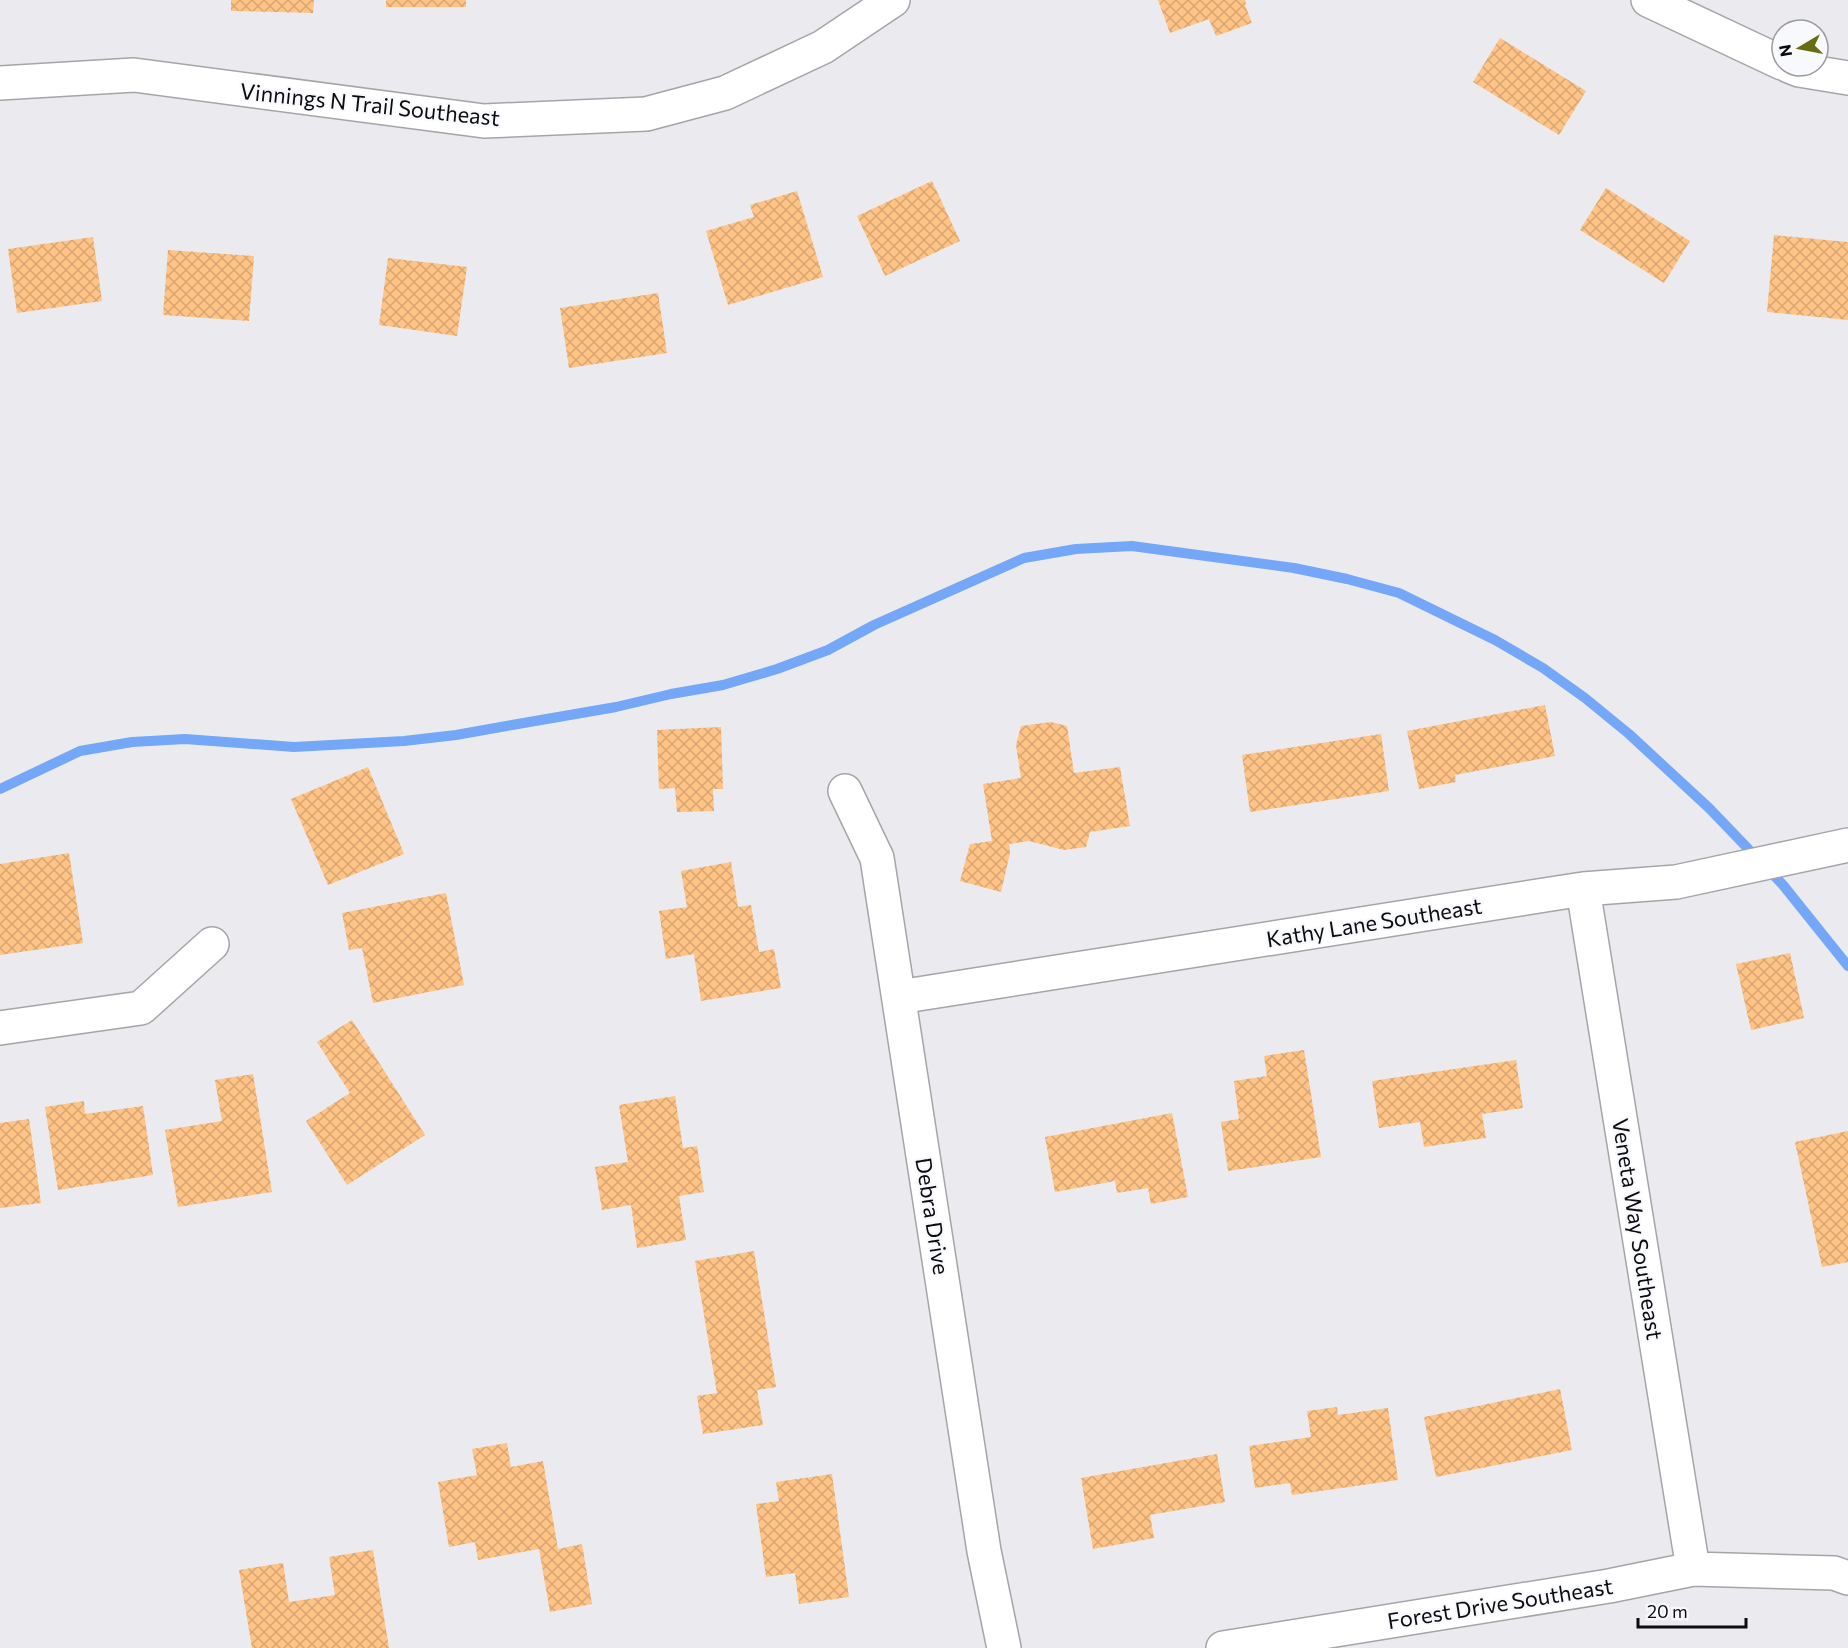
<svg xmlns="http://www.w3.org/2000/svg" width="1848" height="1648" viewBox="0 0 1848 1648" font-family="Commissioner,sans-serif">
	<defs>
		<pattern id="building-cross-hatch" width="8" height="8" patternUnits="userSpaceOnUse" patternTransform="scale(1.5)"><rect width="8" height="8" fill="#fec385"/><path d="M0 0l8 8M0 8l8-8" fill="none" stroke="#d8a672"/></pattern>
	</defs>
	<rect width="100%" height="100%" fill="#ebebef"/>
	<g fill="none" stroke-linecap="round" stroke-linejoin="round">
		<!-- stream -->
		<path stroke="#74a7f7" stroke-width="10" d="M0,789L80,751L132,742L185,739L294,747L404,741L456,735L512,725L616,707L671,694L723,685L777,669L828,650L874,625L1024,558L1076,549L1132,546L1294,568L1347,579L1399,593L1495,640L1543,668L1585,698L1629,734L1709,808L1783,885L1848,966"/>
	</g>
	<!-- building -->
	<path fill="url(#building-cross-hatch)" d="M231,0H314L313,13L231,11Z
		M386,0H466V7H386Z
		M1158,0H1245L1246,4L1245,5L1252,23L1216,36L1209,19L1170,33Z
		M1500,38L1586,91L1559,135L1473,82Z
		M932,181L960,241L885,276L857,216Z
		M1606,188L1690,241L1664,283L1580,230Z
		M797,191L823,277L728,305L706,231L754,217L750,205Z
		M1774,235L1848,242V320L1767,312Z
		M93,237L102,301L17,313L8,249Z
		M168,250L254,256L249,321L163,315Z
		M388,258L467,267L457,336L379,325Z
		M658,293L667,353L569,368L560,308Z
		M1545,705L1555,756L1455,775L1456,782L1419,789L1407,731Z
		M1051,722L1067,726L1074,773L1120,767L1130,826L1090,832L1086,847L1064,850L1029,841L1009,844L1010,853L1001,892L960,881L970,844L992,841L983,784L1021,778L1016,745L1021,726Z
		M721,727L723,789H713L714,811L677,812L675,788L659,789L657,730Z
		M1381,734L1389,791L1250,812L1242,755Z
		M368,767L404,854L328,885L291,799Z
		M69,853L83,943L0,955V864Z
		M731,862L738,907L751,905L759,952L774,949L781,988L701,1001L694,954L666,959L659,911L687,907L681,871Z
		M446,893L464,985L373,1003L362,948L349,950L342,913Z
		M1790,953L1804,1018L1751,1030L1736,964Z
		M352,1020L425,1135L347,1185L306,1121L350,1093L317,1042Z
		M1304,1050L1321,1157L1228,1171L1221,1122L1239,1119L1234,1081L1267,1076L1264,1056Z
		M1516,1060L1523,1108L1482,1114L1486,1138L1424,1147L1420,1122L1379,1128L1372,1081Z
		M253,1074L272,1192L178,1207L165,1130L222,1121L215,1080Z
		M675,1096L683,1148L697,1146L704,1192L679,1196L686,1240L637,1248L631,1205L602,1210L595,1167L628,1162L619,1105Z
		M84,1101L85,1114L143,1106L153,1175L58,1190L45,1107Z
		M1172,1113L1188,1197L1151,1204L1148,1188L1117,1193L1115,1181L1055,1192L1045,1137Z
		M29,1119L41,1203L0,1208V1123Z
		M1848,1131V1262L1822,1267L1795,1142Z
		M754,1251L776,1387L757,1390L763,1425L703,1434L697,1396L717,1393L695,1261Z
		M1560,1389L1572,1450L1436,1477L1424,1417Z
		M1337,1407L1338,1415L1388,1408L1398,1480L1292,1495L1290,1483L1255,1488L1249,1446L1311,1437L1307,1411Z
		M507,1443L511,1467L543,1461L558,1549L582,1544L592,1604L550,1612L539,1549L478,1560L475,1542L449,1547L438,1482L477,1475L472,1449Z
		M1217,1454L1225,1502L1150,1515L1154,1538L1093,1549L1081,1478Z
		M832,1474L849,1597L799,1604L795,1573L766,1577L756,1504L779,1501L776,1482Z
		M373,1550L389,1648H252L239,1570L283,1563L289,1602L335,1595L329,1557Z"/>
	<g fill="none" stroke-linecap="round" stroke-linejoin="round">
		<defs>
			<path id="minor" d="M1648,0L1782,63
				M1789,66L1799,70L1848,78
				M0,83L134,75L484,121L646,114L725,93L823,47L893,0
				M845,791L877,858L984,1551L1004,1648
				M1583,889L1693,1569
				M899,997L1583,889L1676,882L1848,845
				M0,1028L141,1008L212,944
				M1223,1648L1609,1586L1693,1569L1834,1573L1848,1578"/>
		</defs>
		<!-- minor casing -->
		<use href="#minor" stroke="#a5a5a9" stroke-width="36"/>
		<!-- minor -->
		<use href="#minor" stroke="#fff" stroke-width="33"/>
	</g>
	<g text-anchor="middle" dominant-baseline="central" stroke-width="4.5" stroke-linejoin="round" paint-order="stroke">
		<!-- street labels -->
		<g font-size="22" fill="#0c0c0e" stroke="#f8f9fd">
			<text transform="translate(370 104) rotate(6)">Vinnings N Trail Southeast</text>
			<text transform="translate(1374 922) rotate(-9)">Kathy Lane Southeast</text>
			<text transform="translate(933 1216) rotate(81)">Debra Drive</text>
			<text transform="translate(1638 1229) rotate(81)">Veneta Way Southeast</text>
			<text transform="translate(1500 1603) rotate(-9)">Forest Drive Southeast</text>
		</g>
	</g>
	<!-- north arrow -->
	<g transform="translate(1800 48) rotate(260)"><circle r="28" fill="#f8f9fd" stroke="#9a9a9d" stroke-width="1.5"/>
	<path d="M0-4.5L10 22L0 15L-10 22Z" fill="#676c10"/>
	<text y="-9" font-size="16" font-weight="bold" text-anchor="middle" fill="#0c0c0e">N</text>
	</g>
	<!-- scale -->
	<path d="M1638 1618v9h108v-9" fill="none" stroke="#0c0c0e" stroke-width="3"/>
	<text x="1647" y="1618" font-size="18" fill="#0c0c0e" stroke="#f8f9fd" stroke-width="4.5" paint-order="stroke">20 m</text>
</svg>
